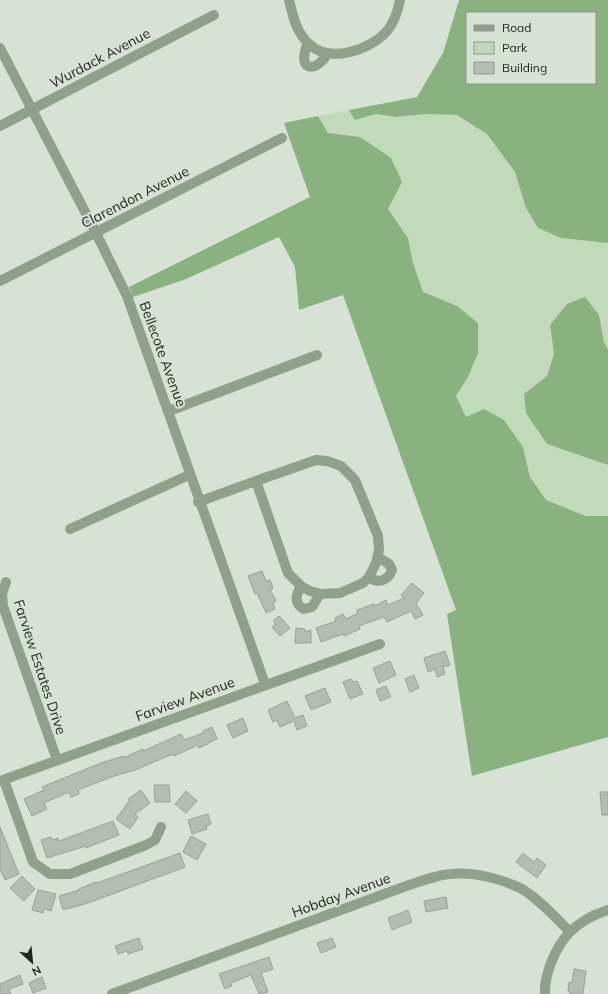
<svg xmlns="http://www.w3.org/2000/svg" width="608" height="994" viewBox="0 0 608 994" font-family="Mulish,sans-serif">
	<rect width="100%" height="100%" fill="#d6e3d4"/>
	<!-- green -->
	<path fill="#c0daba" d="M349,110L356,120L376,114L397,117L425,114L456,115L487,134L515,172L526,208L561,238L608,243V349L604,342L599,315L550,325L554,354L547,376V444L608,465V516H586L546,500L530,477L523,447L466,417L456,396L468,377L457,306L423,293L413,263L408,238L388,209L401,182L360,137L328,133L318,116Z"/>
	<!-- forest -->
	<path fill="#8ab281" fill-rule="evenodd" d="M459,0H608V243L561,238L538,228L526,208L515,172L487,134L457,115L425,114L397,117L376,114L355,120L349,110L417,97L443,53ZM467,13H595V83H467Z
		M318,116L328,133L360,137L391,158L402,182L388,209L408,238L413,263L423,292L457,306L478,323V353L468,377L456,396L466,417L484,409L504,420L523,447L530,477L546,500L586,516H608V737L472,776L447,614L456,610L343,295L299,310L295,267L279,237L186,279L133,297L129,287L310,197L284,123Z
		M585,297L599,315L604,342L608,349V465L547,444L526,413L524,394L547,376L554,354L550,325L567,304Z"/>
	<!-- building -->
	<path fill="#b2beaf" stroke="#97a395" d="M262,571L266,581L270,580L273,588L270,589L276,601L273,603L275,609L266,613L257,593L255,594L248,576Z
		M412,583L424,593L416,603L423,615L415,619L411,611L387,622L384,617L359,626L360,629L344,636L343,634L321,642L316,628L336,621L335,618L343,614L346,619L358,613L357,610L374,604L375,606L386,600L388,605L404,598L401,595Z
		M279,616L290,628L280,636L272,627L276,624L273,621Z
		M296,628L305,629V632L311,630V643H295Z
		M445,651L450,665L443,667L445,674L437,677L435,669L428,672L424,658Z
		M390,661L396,675L379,683L373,668Z
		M414,675L419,688L410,692L405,679Z
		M351,679L353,682L357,681L363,694L350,699L343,682Z
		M386,686L391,697L380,701L376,690Z
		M325,688L331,702L311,710L305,696Z
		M287,701L295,718L303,715L307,726L297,730L294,721L280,727L277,720L273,722L268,710Z
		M243,718L248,731L233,738L227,725Z
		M212,727L217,739L208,743V744L199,748L198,745L174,756L173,754L135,770L114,776L78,790L79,794L71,797L69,792L44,803L47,809L32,816L24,799L44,790L42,787L101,763L123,756V758L143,749V751L181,734L184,740L203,733V731Z
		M154,785H169L170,802H155Z
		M141,790L150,803L135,814L138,817L130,829L116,819L129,801L128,799Z
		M186,791L197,801L186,813L175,804Z
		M600,792H608V815H602Z
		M208,814L211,824L206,826L207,829L192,834L188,820Z
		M113,821L119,835L86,848V846L47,858L41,840L51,837L52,840L58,838L59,841Z
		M0,827L19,874L5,880L0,869Z
		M191,836L206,844L197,860L183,852Z
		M180,853L185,867L88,903L63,910L59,896L79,890V889L96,882L97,883Z
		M523,853L534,862L537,858L546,865L537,878L516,862Z
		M22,876L35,889L24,901L10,888Z
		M38,890L56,894L51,911L44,909L43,913L32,910Z
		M446,897L448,908L426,912L424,901Z
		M408,910L412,922L392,930L388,918Z
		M139,938L143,949L128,954L127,951L118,954L115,946Z
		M332,938L336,947L321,953L317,943Z
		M269,957L273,969L261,973L268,992L259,994L251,975L231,983L232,986L225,989L219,974Z
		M574,969L586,971L583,994H570V992L568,991L569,982L572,983Z
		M20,975L23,984L9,989L11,994H0V984Z
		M42,977L46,988L33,993L29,983Z"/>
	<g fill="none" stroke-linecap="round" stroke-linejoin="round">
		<!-- street -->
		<path stroke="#8fa08b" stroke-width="10" d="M289,0C293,16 296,32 309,44C330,64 370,50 387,31C394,23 398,10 400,0
			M308,43C296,70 315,75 328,53
			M0,48L96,233L127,296L265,684
			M0,126L214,15
			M0,281L282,138
			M169,411L317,355
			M198,502L256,481L316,460L327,461L341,466L355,480L378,536L379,550L376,563L369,577L363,583L340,593L321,594L310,591L301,586L288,573L256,481
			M70,529L189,475
			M369,577C378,584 388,581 392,570L389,564L378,557
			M6,582L2,594L3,606L57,760
			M301,586C296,595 293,603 304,609L312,607L320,594
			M4,780L33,862L50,874H70L146,845L155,840L161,827
			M0,781L380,644
			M112,994L409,885C418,882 426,879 435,877C463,869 496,876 522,889C540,900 555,917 570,932
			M545,994C544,974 556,946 570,932C580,922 595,914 608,910"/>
	</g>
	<g text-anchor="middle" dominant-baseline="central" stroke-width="4" stroke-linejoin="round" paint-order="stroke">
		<!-- street labels -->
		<g font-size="14" fill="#222621" stroke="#d6e3d4">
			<text transform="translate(100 58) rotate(-28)">Wurdack Avenue</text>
			<text transform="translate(135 197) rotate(-27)">Clarendon Avenue</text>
			<text transform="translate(163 354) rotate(70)">Bellecote Avenue</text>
			<text transform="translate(40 667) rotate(72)">Farview Estates Drive</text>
			<text transform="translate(185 699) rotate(-20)">Farview Avenue</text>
			<text transform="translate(341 895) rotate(-20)">Hobday Avenue</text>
		</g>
	</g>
	<!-- legend -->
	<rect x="466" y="12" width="130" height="72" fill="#d6e3d4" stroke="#8e978c"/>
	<rect x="474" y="25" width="20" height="6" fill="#8fa08b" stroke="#8e978c"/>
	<text x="502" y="32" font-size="12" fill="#222621">Road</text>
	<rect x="474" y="42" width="20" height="12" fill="#c0daba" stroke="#8e978c"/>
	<text x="502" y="52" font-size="12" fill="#222621">Park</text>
	<rect x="474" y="62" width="20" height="12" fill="#b2beaf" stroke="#8e978c"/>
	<text x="502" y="72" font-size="12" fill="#222621">Building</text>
	<!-- north arrow -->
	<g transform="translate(32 962) rotate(153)" stroke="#d6e3d4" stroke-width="3" paint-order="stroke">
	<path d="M0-3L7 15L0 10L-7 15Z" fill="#222621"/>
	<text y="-6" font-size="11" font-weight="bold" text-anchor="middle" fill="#222621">N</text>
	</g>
</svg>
